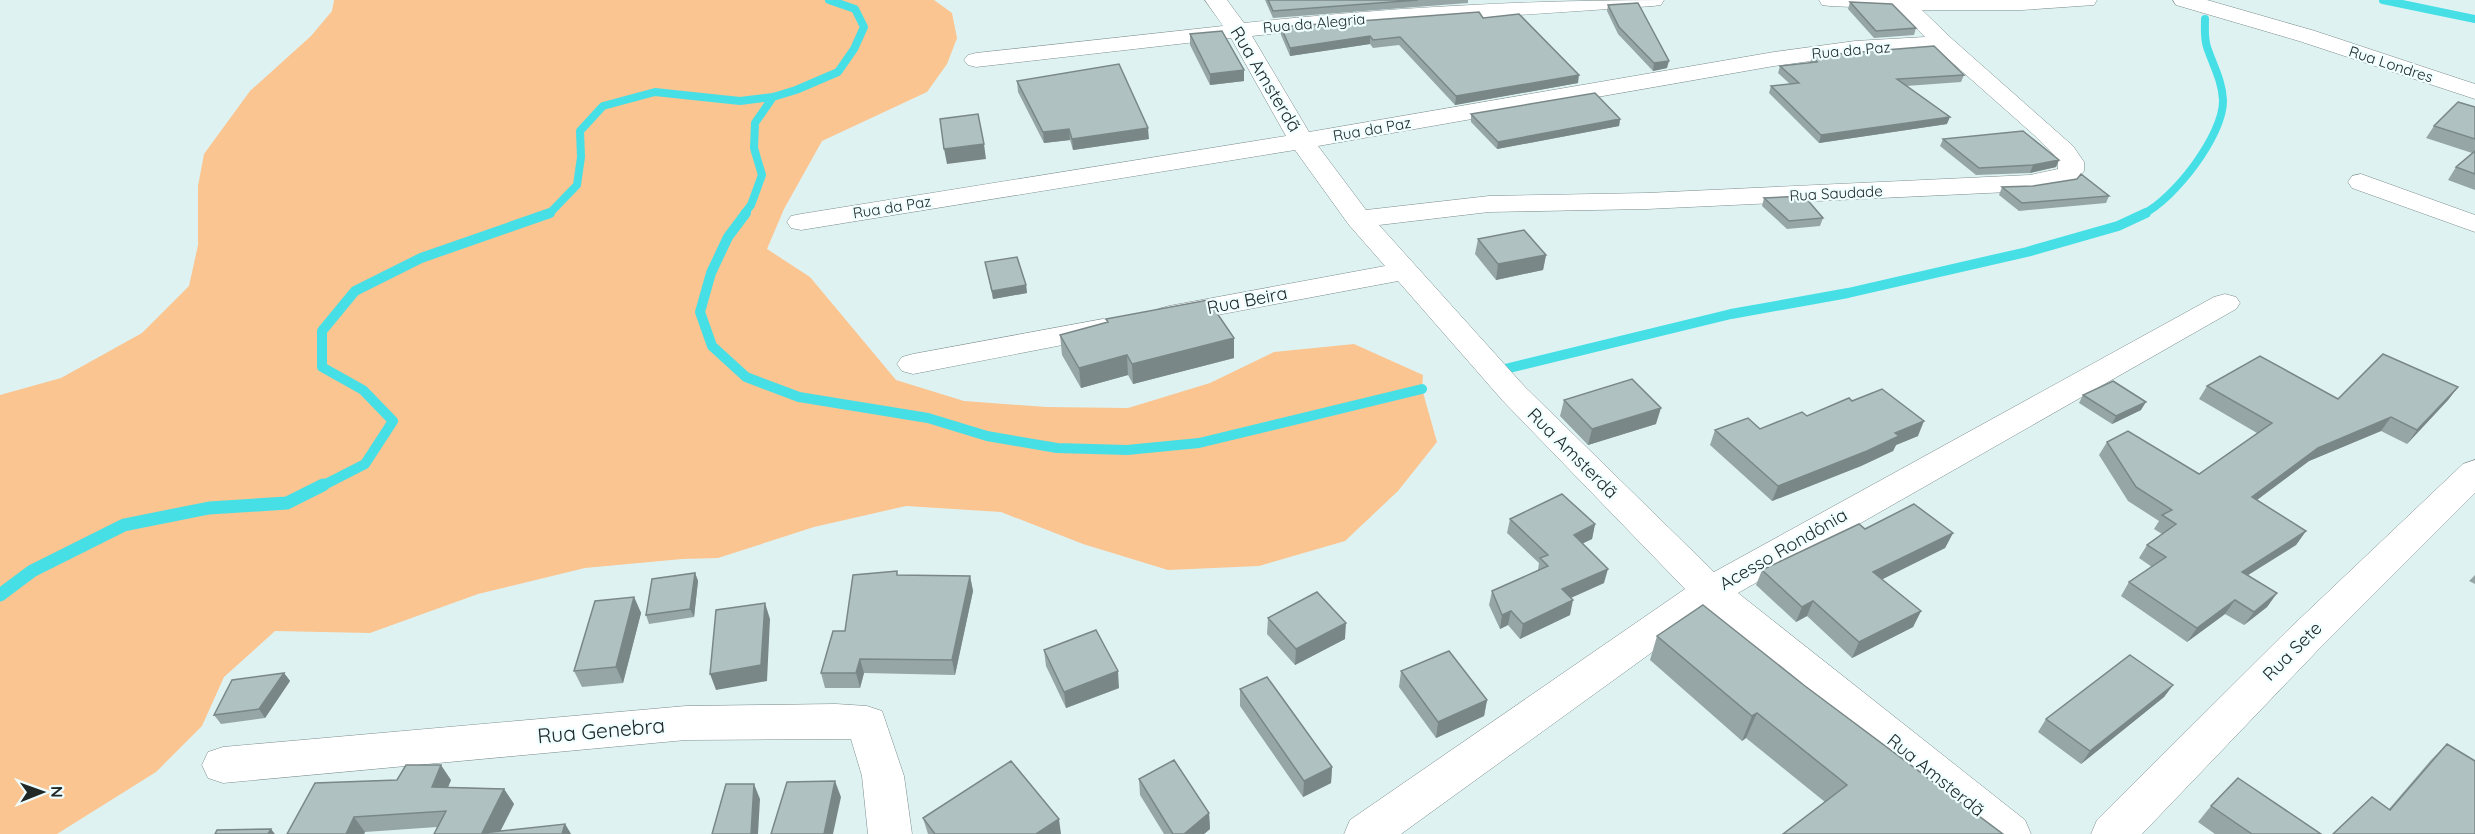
<svg xmlns="http://www.w3.org/2000/svg" width="2475" height="834" viewBox="0 0 2475 834" font-family="Quicksand,sans-serif">
	<rect width="100%" height="100%" fill="#dff2f2"/>
	<!-- green -->
	<path fill="#fac591" d="M334,0H934L952,13L957,38L947,64L927,92L822,141L784,209L767,249L810,277L896,380L964,401L1046,407L1128,408L1210,383L1274,352L1354,344L1423,375L1422,389L1437,442L1398,491L1345,541L1259,566L1168,570L1083,544L1001,512L906,506L814,527L718,558L682,559L585,568L478,594L370,633L275,631L224,677L202,726L156,772L57,834H0V395L61,378L142,333L189,286L198,245V186L204,154L250,91L311,36L332,11Z"/>
	<g fill="none" stroke-linecap="round" stroke-linejoin="round">
		<!-- stream-far2 -->
		<path stroke="#47dfe6" stroke-width="8" d="M2383,0L2475,19
			M549,214L577,185L581,157L580,131L603,106L655,92L740,101L773,97L796,90L838,72L854,49L864,27L855,9L829,0
			M744,214L751,205L762,175L754,148L755,123L773,97
			M2143,214C2174,199 2224,135 2223,100C2222,80 2213,65 2207,47C2204,38 2205,28 2205,19"/>
		<!-- stream-far1 -->
		<path stroke="#47dfe6" stroke-width="10" d="M746,213L728,237L711,273L700,312L712,346L746,377L799,397L928,418L987,436L1057,448L1127,450L1199,443L1422,389
			M1501,370L1731,314L1848,293L2027,252L2118,226L2146,213
			M320,487L365,464L393,421L363,390L322,367V331L355,291L421,258L550,213"/>
		<!-- stream -->
		<path stroke="#47dfe6" stroke-width="13" d="M0,595L32,571L124,525L209,508L287,503L323,485"/>
		<defs>
			<path id="street" d="M1205,0H1227L1244,23C1384,8 1523,0 1664,0L1661,5L1653,6L1324,28L1252,36L1309,132L1774,52L1855,41L1925,37L1897,9L1830,6L1822,5L1819,0H2097L2094,5L2022,10H1922L1951,38L2073,146L2084,162V171L2073,184L2030,191L1647,209L1489,212L1379,225L1525,387L1714,572L2214,297L2225,294L2236,297L2240,303L2236,309L1738,593L2025,820L2031,834H1976L1709,611L1401,834H1344L1350,820L1685,589L1503,401L1398,281L1169,324L1158,321L1154,315L1158,309L1169,306L1385,266L1349,225L1295,150L801,230L791,228L787,222L791,216L801,214L1286,136L1231,38L976,67L968,65L964,60L968,55L976,53L1223,26ZM1938,50L2034,135L2054,155L2058,162V169L2030,175L1647,193L1489,196L1366,210L1318,146L1774,66L1855,55Z
				M2173,0H2207L2315,31L2475,84V99L2299,41L2176,5Z
				M2361,174L2475,215V232L2352,188L2348,182L2352,176Z
				M1103,319L1114,321L1118,328L1114,335L913,374L902,371L897,364L902,357L913,354Z
				M2475,460V493L2318,650L2142,834H2091L2097,820L2290,628L2463,464Z
				M836,704L867,706L882,711L904,776L912,834H868L862,776L851,739L686,740L223,783L208,778L202,765L208,752L223,747L686,706Z"/>
		</defs>
		<!-- street casing -->
		<use href="#street" stroke="#7b8c8c" stroke-width="1"/>
		<!-- street -->
		<use href="#street" fill="#fff" fill-rule="evenodd"/>
	</g>
	<!-- wall -->
	<path fill="#96a6a6" d="M1265,0H1468V3L1273,18Z
		M1850,2L1916,28L1914,35L1874,38L1848,9Z
		M1608,5L1667,68L1653,71L1618,34L1607,11Z
		M1483,18L1578,83L1455,105L1399,45L1373,48L1370,44L1290,56L1281,35V27Z
		M1190,34L1244,81L1210,85L1190,45Z
		M1812,56L1964,75L1961,82L1906,86L1947,124L1819,143L1769,93L1771,86L1790,84L1778,73L1780,66L1810,63Z
		M1017,81L1149,139L1073,150L1070,140L1044,143L1018,92Z
		M2475,107V190L2448,180L2456,167L2472,153L2426,138L2434,126Z
		M1471,114L1620,119L1619,126L1497,149L1471,122Z
		M1943,139L2059,160L2056,167L2030,173L1976,175L1940,146Z
		M2002,187L2109,196L2106,203L2019,211L1999,195Z
		M1764,198L1823,218L1820,226L1787,229L1762,206Z
		M1478,239L1546,255L1543,270L1496,280L1475,254Z
		M985,262L1026,285L1027,293L993,299Z
		M1106,319L1234,338V358L1133,384L1128,375L1081,388L1062,355L1060,335L1107,322Z
		M2207,386L2338,399L2458,387L2448,400L2407,444L2381,431L2309,461L2257,500L2306,531L2296,545L2248,575L2277,593L2267,607L2244,625L2225,614L2187,642L2121,596L2129,582L2152,567L2139,558L2147,545L2162,534L2154,529L2159,521L2128,501L2099,455L2107,442L2199,474L2257,433L2199,399Z
		M2083,395L2141,410L2112,424L2079,403Z
		M1564,400L1656,424L1588,445L1560,416Z
		M1852,401L1918,436L1896,445L1893,451L1861,466L1772,501L1710,445L1715,430L1760,429L1807,416Z
		M1510,519L1595,524L1592,539L1583,543L1604,583L1571,598L1570,615L1520,639L1508,625L1500,629L1489,605L1492,591L1538,570L1539,563L1507,533Z
		M1865,529L1953,533L1945,548L1882,579L1921,611L1913,627L1852,658L1807,616L1796,622L1756,585L1762,570Z
		M695,573L698,581L694,617L649,624L646,615Z
		M898,575L970,576L973,591L955,675L864,673L860,688H825L821,673L845,631Z
		M2475,575V584L2469,581Z
		M634,597L641,613L623,683L582,687L574,671Z
		M1268,618L1345,639L1295,665L1267,634Z
		M1657,636L1805,686L2003,834L1825,802L1746,738L1742,741L1650,660Z
		M1044,650L1119,688L1066,708L1046,666Z
		M1401,671L1487,700L1484,716L1436,738L1399,687Z
		M284,673L290,681L265,718L221,724L214,715Z
		M2173,685L2164,697L2081,764L2038,732L2046,719Z
		M1240,689L1332,767L1331,783L1303,797L1240,706Z
		M2447,744L2475,834L2389,809L2431,760Z
		M1139,779L1209,813L1210,829L1204,834H1164L1140,795Z
		M397,780H451L448,787L504,789L514,804L500,831L565,824L571,834H434L437,827L365,832L364,834H287Z
		M2211,806L2321,834H2215L2198,822Z
		M923,818L1061,834H928Z"/>
	<!-- shaded-wall -->
	<path fill="#7a8787" d="M1370,36V44L1290,56V48Z
		M1669,61L1667,68L1653,71L1654,63Z
		M1244,70V81L1210,85V74Z
		M1579,75L1578,83L1455,105L1456,96Z
		M1950,117L1947,124L1819,143L1821,135Z
		M1620,119L1619,126L1497,149L1498,142Z
		M1148,128L1149,139L1073,150L1072,139Z
		M1069,129L1070,140L1044,143L1043,132Z
		M984,144L986,159L947,164L944,149Z
		M2059,160L2056,167L2030,173L2033,165Z
		M1546,255L1543,270L1496,280L1498,264Z
		M1026,285L1027,293L993,299L992,291Z
		M1234,338V358L1133,384L1132,364Z
		M1127,355L1128,375L1081,388L1079,368Z
		M2458,387L2448,400L2407,444L2417,430Z
		M2146,402L2141,410L2112,424L2116,416Z
		M1661,408L1656,424L1588,445L1592,429Z
		M2391,417L2381,431L2309,461L2242,511L2252,497L2318,448Z
		M1924,421L1918,436L1896,445L1893,451L1861,466L1772,501L1778,486L1895,433Z
		M1595,524L1592,539L1571,549L1574,535Z
		M2306,531L2296,545L2232,585L2242,572Z
		M1953,533L1945,548L1867,587L1873,572Z
		M1608,569L1604,583L1559,603L1562,589Z
		M695,573L698,581L694,617L690,609Z
		M970,576L973,591L955,675L952,660Z
		M2277,593L2267,607L2244,625L2254,612Z
		M634,597L641,613L623,683L616,667Z
		M1573,600L1570,615L1520,639L1523,624Z
		M2235,600L2225,614L2187,642L2197,628Z
		M1813,601L1807,616L1796,622L1802,607Z
		M765,603L770,619L767,681L716,690L710,674Z
		M1511,611L1508,625L1500,629L1502,615Z
		M1921,611L1913,627L1852,658L1859,642Z
		M1346,623L1345,639L1295,665L1296,649Z
		M860,659L864,673L860,688L856,673Z
		M1118,671L1119,688L1066,708L1064,692Z
		M284,673L290,681L265,718L259,709Z
		M2173,685L2164,697L2081,764L2090,751Z
		M1487,700L1484,716L1436,738L1438,722Z
		M1757,713L1746,738L1742,741L1752,716Z
		M441,765L451,780L442,802L432,787Z
		M1332,767L1331,783L1303,797L1304,781Z
		M835,781L841,797L833,834H824Z
		M754,784L760,799L758,834H751Z
		M504,789L514,804L499,834L482,833Z
		M1209,813L1210,829L1204,834H1184Z
		M354,817L365,832L364,834H346Z
		M1059,819L1061,834H1036Z
		M565,824L571,834H562Z
		M271,829L275,834H268Z"/>
	<!-- building -->
	<path fill="#afc1c1" stroke="#7a8787" stroke-width="1.5" d="M1268,0H1418L1273,11Z
		M1850,2L1892,4L1916,28L1876,31Z
		M1638,3L1669,61L1654,63L1619,27L1608,5Z
		M1479,12L1483,18L1519,14L1579,75L1456,96L1400,37L1373,40L1370,36L1290,48L1281,27Z
		M1222,31L1244,70L1210,74L1190,34Z
		M1934,46L1964,75L1897,79L1950,117L1821,135L1771,86L1799,83L1780,66L1817,62L1812,56Z
		M1119,64L1148,128L1072,139L1069,129L1043,132L1017,81Z
		M1595,93L1620,119L1498,142L1471,114Z
		M2458,102L2475,107V139L2434,126Z
		M978,114L984,144L944,149L940,119Z
		M2023,131L2059,160L2033,165L1979,168L1943,139Z
		M2475,151V174L2456,167Z
		M2081,174L2109,196L2022,203L2002,187L2033,186L2077,179Z
		M1804,196L1823,218L1789,221L1764,198Z
		M1524,230L1546,255L1498,264L1478,239Z
		M1017,257L1026,285L992,291L985,262Z
		M1208,300L1234,338L1132,364L1127,355L1079,368L1060,335L1108,322L1106,319Z
		M2383,354L2458,387L2417,430L2391,417L2318,448L2252,497L2306,531L2242,572L2277,593L2254,612L2235,600L2197,628L2129,582L2166,557L2147,545L2176,524L2162,515L2172,510L2136,487L2107,442L2128,431L2199,474L2272,423L2207,386L2260,356L2338,399Z
		M1632,379L1661,408L1592,429L1564,400Z
		M2113,381L2146,402L2116,416L2083,395Z
		M1882,389L1924,421L1895,433L1899,436L1867,451L1778,486L1715,430L1748,418L1760,429L1802,412L1807,416L1849,398L1852,401Z
		M1562,494L1595,524L1574,535L1608,569L1562,589L1573,600L1523,624L1511,611L1502,615L1492,591L1548,566L1540,558L1548,555L1510,519Z
		M1914,504L1953,533L1873,572L1921,611L1859,642L1813,601L1802,607L1762,570L1859,524L1865,529Z
		M897,571V575L970,576L952,660L860,659L856,673H821L833,631H845L853,575Z
		M695,573L690,609L646,615L652,579Z
		M1317,592L1346,623L1296,649L1268,618Z
		M634,597L616,667L574,671L595,601Z
		M765,603L761,665L710,674L716,610Z
		M1703,605L1805,686L2003,834H1783L1847,785L1757,713L1752,716L1657,636Z
		M1096,630L1118,671L1064,692L1044,650Z
		M1449,651L1487,700L1438,722L1401,671Z
		M2130,655L2173,685L2090,751L2046,719Z
		M284,673L259,709L214,715L232,680Z
		M1267,677L1332,767L1304,781L1240,689Z
		M2447,744L2475,761V834H2333L2372,797L2390,810Z
		M1174,760L1209,813L1184,834H1173L1139,779Z
		M1011,761L1059,819L1036,834H935L923,818Z
		M406,765H441L432,787L504,789L482,833L565,824L562,834H434L446,811L354,817L346,834H287L315,783L397,780Z
		M2238,778L2321,834H2252L2211,806Z
		M835,781L824,834H771L787,782Z
		M726,784H754L751,834H712Z
		M271,829L268,834H215L217,830Z"/>
	<g text-anchor="middle" dominant-baseline="central" stroke-width="4.5" stroke-linejoin="round" paint-order="stroke">
		<!-- far-street labels -->
		<g font-size="15" fill="#212828" stroke="#effeff">
			<text transform="translate(1314 23) rotate(-5)">Rua da Alegria</text>
			<text transform="translate(1851 50) rotate(-5)">Rua da Paz</text>
			<text transform="translate(2391 64) rotate(18)">Rua Londres</text>
			<text transform="translate(1372 129) rotate(-10)">Rua da Paz</text>
			<text transform="translate(1836 193) rotate(-3)">Rua Saudade</text>
			<text transform="translate(892 207) rotate(-9)">Rua da Paz</text>
		</g>
		<!-- street labels -->
		<g font-size="18" fill="#212828" stroke="#effeff">
			<text transform="translate(1266 79) rotate(59)">Rua Amsterdã</text>
			<text transform="translate(1247 300) rotate(-11)">Rua Beira</text>
			<text transform="translate(1573 453) rotate(45)">Rua Amsterdã</text>
			<text transform="translate(1783 549) rotate(-30)">Acesso Rondônia</text>
			<text transform="translate(2292 651) rotate(-45)">Rua Sete</text>
			<text transform="translate(1936 775) rotate(39)">Rua Amsterdã</text>
		</g>
		<!-- near-street labels -->
		<g font-size="21" fill="#212828" stroke="#effeff">
			<text transform="translate(601 730) rotate(-5)">Rua Genebra</text>
		</g>
	</g>
	<!-- north arrow -->
	<g transform="translate(42 792) rotate(89)" stroke="#effeff" stroke-width="4.5" paint-order="stroke">
	<path d="M0-4.5L10 22L0 15L-10 22Z" fill="#212828"/>
	<text y="-9" font-size="16" font-weight="bold" text-anchor="middle" fill="#212828">N</text>
	</g>
</svg>
